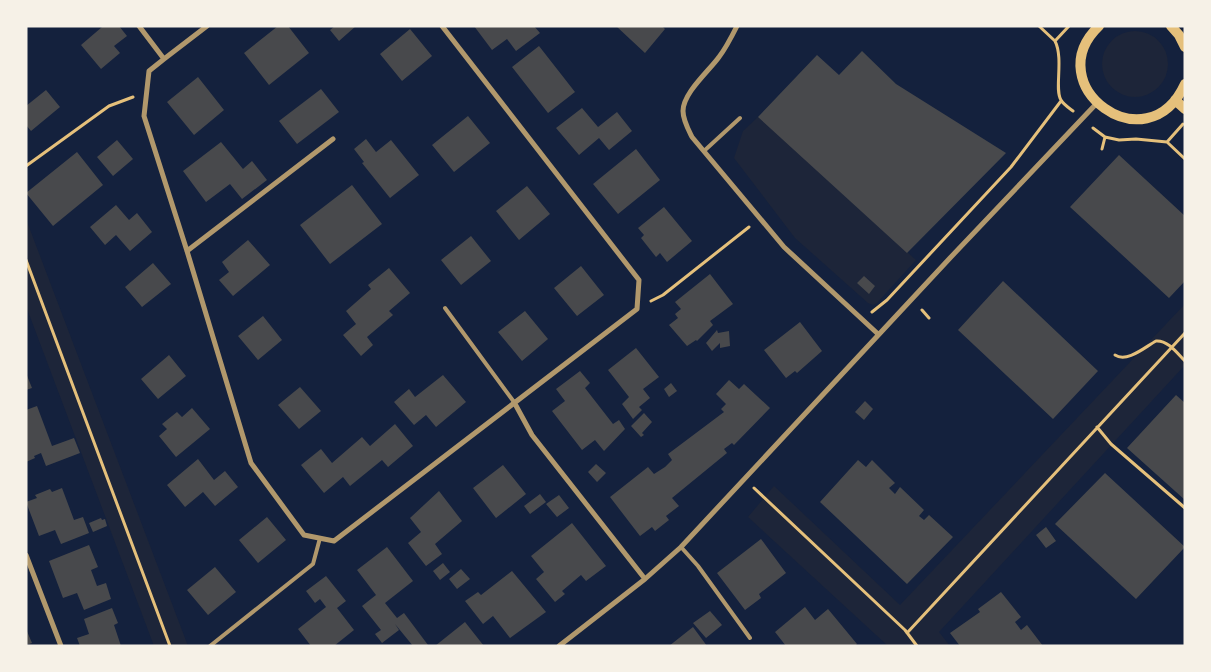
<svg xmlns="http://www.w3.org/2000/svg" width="1211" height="672" viewBox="0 0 1211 672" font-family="Karla,sans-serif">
	<rect width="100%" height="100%" fill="#14213d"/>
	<!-- green -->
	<path fill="#1d2539" d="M1102 64a33 33 0 1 1 66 0a33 33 0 1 1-66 0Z
		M758,117L916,260L877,303L873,305L868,303L795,238L734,158L743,131Z
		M26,219L188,646H154L26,306Z
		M1185,304V365L939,632L950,646H888L748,517L774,486L900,605Z"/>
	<!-- building -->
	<path fill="#48494c" d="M101,26H119L127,36L114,46L120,53L101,69L81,45L102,27Z
		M278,26H288L309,53L269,85L244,53Z
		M335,26H356L339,41L330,30Z
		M474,26H534L540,33L516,51L507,39L492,50Z
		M616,26H662L665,29L645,53Z
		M410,29L432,56L402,81L380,54Z
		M539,46L575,92L548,113L512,67Z
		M862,51L896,84L1006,153L907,253L758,117L817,55L839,75Z
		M198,77L224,110L194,135L167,102Z
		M321,89L339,112L297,144L279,121Z
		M46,90L60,107L31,131L26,125V106Z
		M582,108L598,127L617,112L632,131L609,150L599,138L579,155L556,128Z
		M468,116L490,143L454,172L432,145Z
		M366,139L376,152L391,140L419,175L390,198L362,163L364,162L354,149Z
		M117,140L133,159L113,176L97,157Z
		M221,142L243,169L252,161L267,180L242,199L230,184L206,202L183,171Z
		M636,149L660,180L618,214L593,184Z
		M77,152L103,185L53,226L26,193Z
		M1119,155L1185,216V281L1169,298L1070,207Z
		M352,185L382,224L330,264L300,225Z
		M527,186L550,214L519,240L496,211Z
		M116,205L129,220L137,213L152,232L130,251L116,235L105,245L90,227Z
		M664,207L692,241L667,262L660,253L656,257L641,238L644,235L638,228Z
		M471,236L491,261L461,285L441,260Z
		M248,240L270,265L233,296L219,280L229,272L222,262Z
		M153,263L171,284L142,307L125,287Z
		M581,266L604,295L577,316L554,288Z
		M389,268L410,293L389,311L393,315L367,337L373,345L361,356L343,335L356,324L346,311L371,289L368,285Z
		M710,274L733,304L710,321L713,325L697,341L696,340L687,346L669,325L678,318L675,314L681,309L675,302Z
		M864,276L875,286L869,294L857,283Z
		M1003,281L1098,371L1053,419L958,330Z
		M525,311L548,339L522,361L498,332Z
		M263,316L282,340L258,360L238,336Z
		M800,322L822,351L797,373L795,371L786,378L764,350Z
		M717,330L718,333L729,331L730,346L720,348V343L712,351L706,343Z
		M636,348L659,377L643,389L650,398L639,407L642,410L633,419L622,404L629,397L608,370Z
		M169,355L186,376L158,399L141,379Z
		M580,371L590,383L585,388L613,424L619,420L625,429L604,451L595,440L582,450L552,411L565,401L556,389Z
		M26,373L32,388L26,390Z
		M443,375L466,402L436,427L426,415L414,425L394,402L409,389L415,397Z
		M729,380L739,389L744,384L770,408L734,445L732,443L724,449L727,453L672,498L679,506L666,516L669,520L655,531L652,527L640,536L610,497L648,467L654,474L665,467L672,460L668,454L724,412L721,409L726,404L716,394Z
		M671,383L677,391L669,397L664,389Z
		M300,387L321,411L299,429L278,405Z
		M1176,395L1185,403V500L1127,448Z
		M865,401L873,409L864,420L855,412Z
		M37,406L52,446L74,438L80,453L46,466L41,453L34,456L35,458L26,462V410Z
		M192,408L210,429L176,457L159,436L167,429L162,424L177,412L182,417Z
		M644,413L652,422L642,433L644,435L641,437L631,426Z
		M395,424L413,446L388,467L382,460L350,486L343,477L324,493L301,465L321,449L332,463L362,437L370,446Z
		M198,459L214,480L225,471L238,487L215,506L203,492L185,507L167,485Z
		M858,460L866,467L872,460L895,483L889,488L895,494L900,487L924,510L919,516L924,520L929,515L953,537L907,584L820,502Z
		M596,464L606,473L597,482L588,472Z
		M503,465L526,494L496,518L473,488Z
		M1105,473L1185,547L1136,599L1055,524Z
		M62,488L74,520L83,517L89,533L61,544L55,530L39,536L26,502L37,498L35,495L50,489L52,492Z
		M439,491L462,521L435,544L442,554L426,566L408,543L421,532L410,518Z
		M540,494L546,502L530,514L524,506Z
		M559,495L569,508L557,517L546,504Z
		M267,517L286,540L258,563L239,540Z
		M101,518L102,520L105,519L107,526L93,532L89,523Z
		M572,523L606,566L586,581L581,575L562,591L565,594L555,602L536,579L544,572L531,556Z
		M1046,527L1056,541L1046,548L1036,535Z
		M761,539L786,573L759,594L761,598L745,610L717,573Z
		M89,545L98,567L91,570L97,586L106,583L111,599L84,610L77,593L63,598L49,561Z
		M387,547L413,581L385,603L397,618L404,613L428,645L427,646H413L395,624L399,630L382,643L375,634L381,630L362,606L376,595L357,570Z
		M443,563L450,572L440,580L433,571Z
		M215,567L236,592L208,615L187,590Z
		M461,569L470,579L457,589L449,579Z
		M512,571L546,612L510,638L493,616L483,624L465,601L478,592L481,595Z
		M326,576L346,601L337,608L354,630L334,646H311L298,629L326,607L320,599L315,603L306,591Z
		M1001,592L1021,617L1015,622L1021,630L1027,625L1043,646H960L950,633L980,612L978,609Z
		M805,607L815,620L828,609L857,644L855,646H786L775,632Z
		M112,608L118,623L114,625L121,646H80L77,638L89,634L84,619Z
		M710,611L722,625L706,638L693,623Z
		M465,622L484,646H435Z
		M693,627L707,646H669Z
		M26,629L32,643L26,645Z"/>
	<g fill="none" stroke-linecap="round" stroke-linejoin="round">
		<!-- path -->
		<path stroke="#e5c07b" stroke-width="3" d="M1039,26L1055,41
			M1069,26L1055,41C1064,59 1054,90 1061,100C1063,104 1069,108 1073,111
			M1093,128L1105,137L1119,140L1136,139L1167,142L1185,159
			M1167,142L1183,124
			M1102,149L1105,137
			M26,166L109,106L133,97
			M26,260L170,646
			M651,301L663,295L749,227
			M922,310L929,318
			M872,312L887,300L1011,167L1061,101
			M1115,355C1127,363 1145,347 1156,341C1168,340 1177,353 1185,361
			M1097,427L1111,444L1185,508
			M754,488L905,630L917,646
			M907,633L1185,333"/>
		<!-- service -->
		<path stroke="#b1986c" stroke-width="4" d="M704,151L740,118
			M445,308L514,402
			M681,547L698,566L750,638
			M210,646L313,564L320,538"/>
		<!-- minor -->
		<path stroke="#b1986c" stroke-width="5" d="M139,26L164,59L149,71L144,116L187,251L251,463L304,535L334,541L637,309L639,280L442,26
			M737,26C732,36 726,48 719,57C709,71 683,93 683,111C683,120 688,129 692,137L784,247L878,334
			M164,59L207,26
			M187,251L333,139
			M514,402L532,435L645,579
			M26,555L61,646
			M559,646L645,579L681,547L950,258L1097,103"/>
		<!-- secondary -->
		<path stroke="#e5c07b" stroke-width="10" d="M1099,26C1037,85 1147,167 1185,84
			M1171,26L1179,35L1185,47
			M1175,100L1185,109"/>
	</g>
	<!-- border -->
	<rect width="1211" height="672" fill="none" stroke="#f6f1e7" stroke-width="55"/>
</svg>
